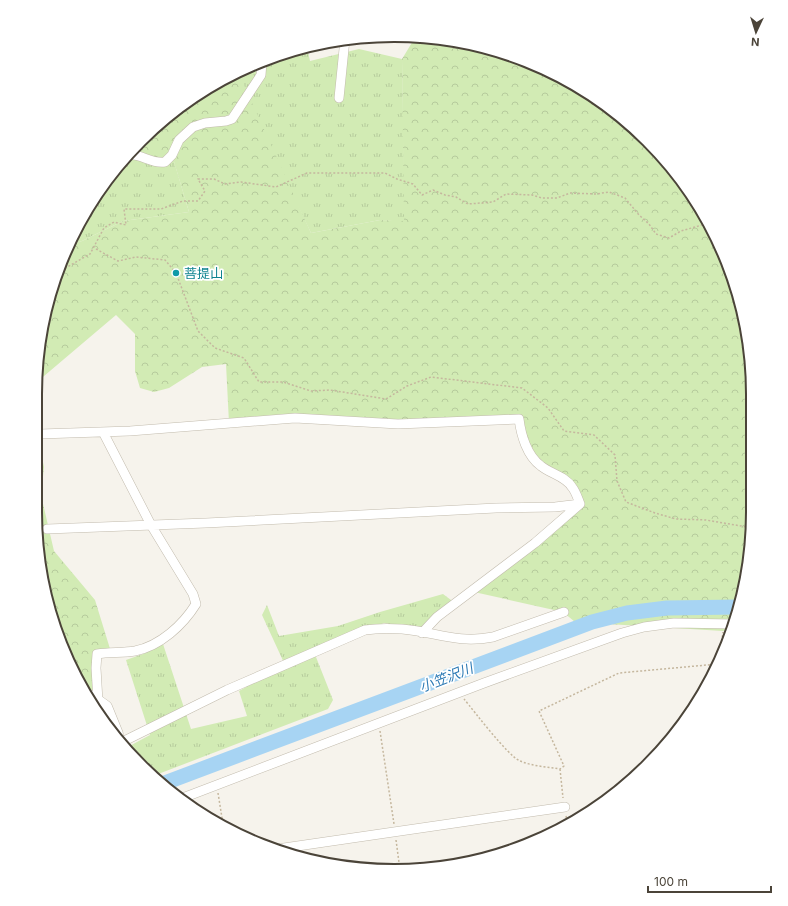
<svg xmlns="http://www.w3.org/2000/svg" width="788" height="906" viewBox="0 0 788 906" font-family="Inter,'Noto Sans JP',sans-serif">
	<defs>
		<pattern id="grass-tufts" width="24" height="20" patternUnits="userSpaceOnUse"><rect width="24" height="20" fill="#d2ebb4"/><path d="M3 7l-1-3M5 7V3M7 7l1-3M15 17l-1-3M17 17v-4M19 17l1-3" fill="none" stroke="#b6cb9c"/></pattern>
		<pattern id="forest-crowns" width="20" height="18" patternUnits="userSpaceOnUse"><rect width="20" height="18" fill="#d2ebb4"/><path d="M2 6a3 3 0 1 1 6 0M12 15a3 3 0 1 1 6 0" fill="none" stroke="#b6cb9c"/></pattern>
	</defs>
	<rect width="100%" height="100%" fill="#f6f3ec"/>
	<!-- grass -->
	<path fill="url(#grass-tufts)" d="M307,47L310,61L359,49L402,59L405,222L380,220L311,233L235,74L279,54Z
		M128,155L173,158L189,212L123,221L82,241L69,245L72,235L109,175Z
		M443,594L455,603L424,630L384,623L314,652L333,700L328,709L153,776L124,749L150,735L126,660L143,654L163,644L191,729L247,716L239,691L285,665L262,615L267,605L279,636L338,626L380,612Z"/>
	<!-- forest -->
	<path fill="url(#forest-crowns)" d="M416,36L487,47L553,72L613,109L664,157L705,215L734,279L752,370L753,512L746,582L732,629L723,631L575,622L563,612L474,592L580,504L568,482L533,458L518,419L398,424L295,418L229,423L226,364L202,367L169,388L154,392L140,388L135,371V334L116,315L37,382L38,347L69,245L82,241L123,221L189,212L172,155L157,162L127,156L157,124L215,83L238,72L311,233L380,220L404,221L402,59Z
		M37,423L39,442L44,467L41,495L54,551L95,600L111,652L97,654L98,697L89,696L72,671L47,605L35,512Z"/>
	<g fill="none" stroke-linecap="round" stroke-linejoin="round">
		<!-- river -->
		<path stroke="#a7d4f3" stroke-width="15" d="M162,784L592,622L627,613L667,608L739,607"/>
		<defs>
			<path id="minor" d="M339,98L345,39
				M128,155C141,153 150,164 165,162L172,155L179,140L193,127L205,123L226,121L232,119L261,75L262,62
				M40,434L130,431L295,418L398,424L519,419C521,435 527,456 541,466C551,474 565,476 572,487C576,492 578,499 580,504
				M47,529L206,523L496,508L555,507L580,504
				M422,633L437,617L535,543L580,504
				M98,701L96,668L97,654C110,652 123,653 135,651C160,646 183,625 196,604L193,594L151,525L103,432
				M120,743L227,690L365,630C377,628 389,628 402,629C436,632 457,644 493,637L564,612
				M180,799L484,683L622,633L644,627L674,623L733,624
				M277,849L565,807"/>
			<path id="tertiary" d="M89,696L92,697L106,707L117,734L116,736"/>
		</defs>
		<!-- minor casing -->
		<use href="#minor" stroke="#c2bbad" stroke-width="10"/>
		<!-- tertiary casing -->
		<use href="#tertiary" stroke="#c2bbad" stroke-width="13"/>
		<!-- path -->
		<path stroke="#c5b79e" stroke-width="1.5" stroke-dasharray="2 2" stroke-linecap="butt" d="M96,249L118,261L136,257L165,260L176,273L198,331L215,348L244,358L259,382H283L311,391L330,390L386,399L407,386L431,377L522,388L548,408L564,431L594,435L615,455L617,481L626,502L655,513L676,519L706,520L747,527L752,525
			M54,294L64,269L90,254L104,228L114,222L126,225L124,209H161L183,201H198L205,191L198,179H214L225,184L241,182L276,187L307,173H385L397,179L413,184L422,195L433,190L445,195L456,197L468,204L493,202L506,194L532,195L542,198H557L570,193L596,194L609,192L625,198L639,215L649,224L656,234L669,238L681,231L709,223
			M719,661L723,632
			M464,699C475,712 507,755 520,761C532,766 547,767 560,769L564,766L539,711L619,673L718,664
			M380,731L394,824
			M560,769L563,798
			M218,793L223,824
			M566,816L568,826
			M396,840L400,870"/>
		<!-- minor -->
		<use href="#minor" stroke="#fff" stroke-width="9"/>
		<!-- tertiary -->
		<use href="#tertiary" stroke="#fff" stroke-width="12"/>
	</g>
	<!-- markers -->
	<circle fill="#0f9aa8" stroke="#fff" stroke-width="1.5" cx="176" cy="273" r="4"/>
	<g text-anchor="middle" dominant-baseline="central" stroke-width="3.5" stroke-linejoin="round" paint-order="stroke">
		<!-- culture labels -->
		<g font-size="13" fill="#0d838f" stroke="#fff" text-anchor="start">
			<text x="184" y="273">菩提山</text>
		</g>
		<!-- water labels -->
		<g font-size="14" font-style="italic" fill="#2b79b4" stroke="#fff">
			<text transform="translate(446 677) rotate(-21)">小笠沢川</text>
		</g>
	</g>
	<!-- crop -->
	<path d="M0 0H788V906H0ZM394 42H394A352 352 0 0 1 746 394V512A352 352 0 0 1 394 864H394A352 352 0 0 1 42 512V394A352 352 0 0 1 394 42Z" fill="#fff" fill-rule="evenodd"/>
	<path fill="none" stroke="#4b4439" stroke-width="2" d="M394 42H394A352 352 0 0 1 746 394V512A352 352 0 0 1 394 864H394A352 352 0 0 1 42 512V394A352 352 0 0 1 394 42Z"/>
	<!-- north arrow -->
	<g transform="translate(756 32) rotate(184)" stroke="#ffffff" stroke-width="3" paint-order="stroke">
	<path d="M0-3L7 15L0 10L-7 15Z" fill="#4b4439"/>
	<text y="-6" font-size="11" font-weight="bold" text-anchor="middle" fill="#4b4439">N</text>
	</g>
	<!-- scale -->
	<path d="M648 886v6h123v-6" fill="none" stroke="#4b4439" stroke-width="2"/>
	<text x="654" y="886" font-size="12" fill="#4b4439" stroke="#ffffff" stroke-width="3" paint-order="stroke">100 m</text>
</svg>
